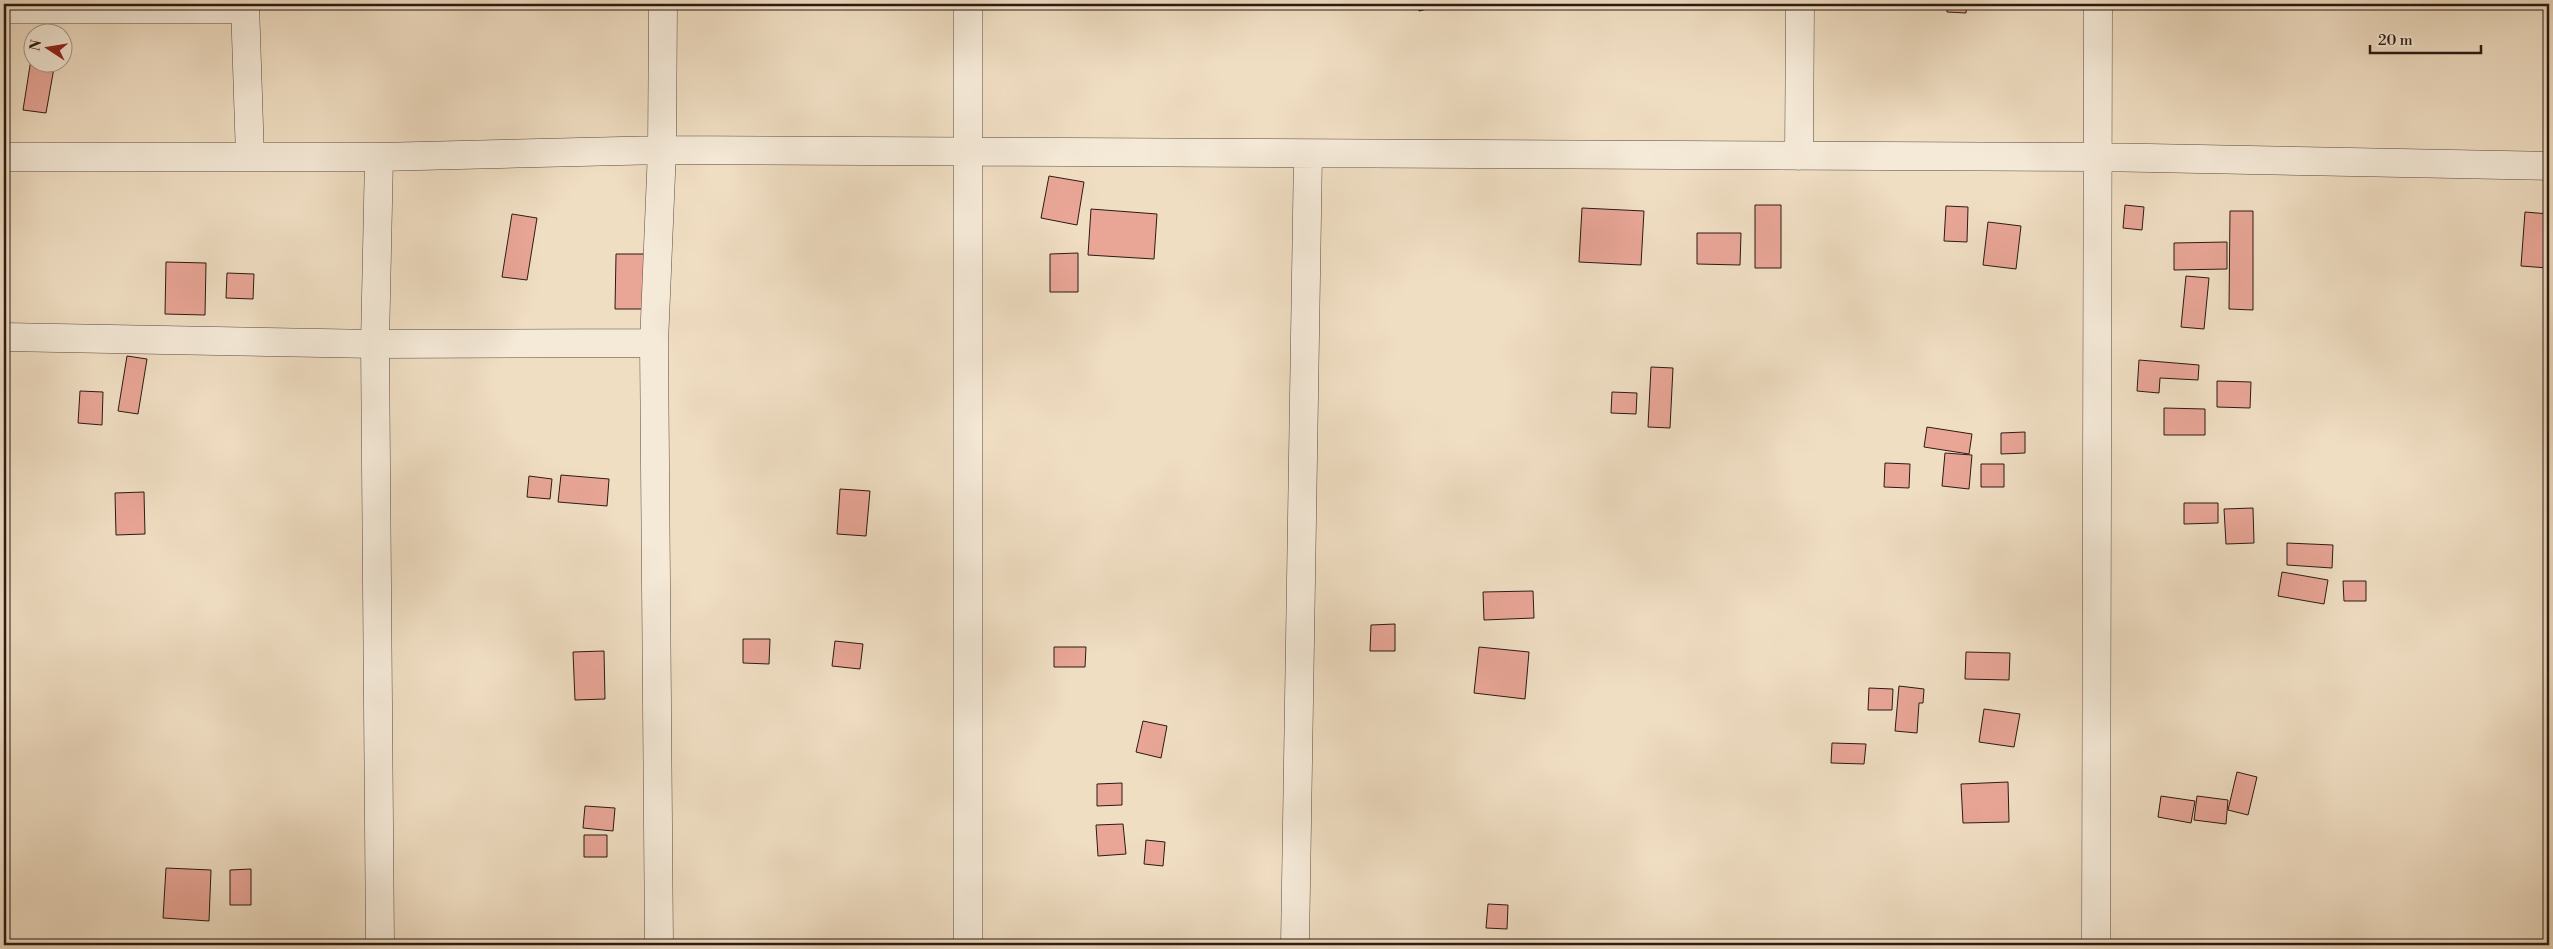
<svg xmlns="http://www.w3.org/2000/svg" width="2553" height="949" viewBox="0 0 2553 949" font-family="'Libre Bodoni',serif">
	<rect width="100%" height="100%" fill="#f0dec3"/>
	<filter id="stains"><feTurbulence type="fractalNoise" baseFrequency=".004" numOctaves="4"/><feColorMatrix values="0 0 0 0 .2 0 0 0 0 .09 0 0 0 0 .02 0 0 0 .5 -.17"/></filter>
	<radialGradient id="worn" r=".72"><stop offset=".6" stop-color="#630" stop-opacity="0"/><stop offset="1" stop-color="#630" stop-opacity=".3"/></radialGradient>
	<!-- building -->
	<path fill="#e9a697" stroke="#2b1a12" d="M1417,4H1448L1419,11Z
		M1947,4H1967L1966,13L1947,12Z
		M32,53V62H55L46,113L23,110Z
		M1049,176L1084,182L1077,225L1041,218Z
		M1755,205H1781V268H1755Z
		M2125,205L2144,207L2142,230L2123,228Z
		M1946,206L1968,207L1967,242L1944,241Z
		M1582,208L1644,211L1641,265L1579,262Z
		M1091,209L1157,214L1154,259L1088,255Z
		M2230,211H2253V310L2229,309Z
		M2525,212L2549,214L2548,268L2521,266Z
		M512,214L537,218L527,280L502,277Z
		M1988,222L2021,226L2016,269L1983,265Z
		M1697,233H1741L1740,265L1697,264Z
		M2227,242V269L2174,270V243Z
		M1078,253V292H1050V254Z
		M616,254H647L646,309H615Z
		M166,262L206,263L205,315L165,314Z
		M227,273L254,274L253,299L226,298Z
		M2186,276L2209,278L2204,329L2181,327Z
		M127,356L147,359L138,414L118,411Z
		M2139,360L2199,365L2198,380L2160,378L2159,393L2137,391Z
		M1651,367L1673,368L1670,428L1648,427Z
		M2217,381L2251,382L2250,408L2217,407Z
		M80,391L103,392L102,425L78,423Z
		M1612,392L1637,393L1636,414L1611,413Z
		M2164,408L2205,409V435H2164Z
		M1927,427L1972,434L1969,454L1924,447Z
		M2025,432V453L2001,454V433Z
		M1945,453L1972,455L1969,489L1942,486Z
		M1885,463L1910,464L1909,488L1884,487Z
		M1981,464H2004V487H1981Z
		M561,475L609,479L607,506L558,502Z
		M529,476L552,479L550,499L527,497Z
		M840,489L870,491L866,536L837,534Z
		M144,492L145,534L116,535L115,493Z
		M2184,503H2218V523L2184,524Z
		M2253,508L2254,543L2226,544L2224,509Z
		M2287,543L2333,545L2332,568L2287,565Z
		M2282,572L2328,580L2324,604L2278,596Z
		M2343,581H2366V601H2344Z
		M1533,591L1534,618L1484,620L1483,592Z
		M1395,624V651H1370L1371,625Z
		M743,639H770L769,664L743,663Z
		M835,641L863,644L860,669L832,666Z
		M1054,647H1086L1085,667H1054Z
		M1479,647L1529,652L1525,699L1474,693Z
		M604,651L605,699L575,700L573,652Z
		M1966,652L2010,653L2009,680L1965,679Z
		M1899,686L1924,689L1923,703H1919L1917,733L1895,731Z
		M1869,688L1893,689L1892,710H1868Z
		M1984,709L2020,714L2014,747L1979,742Z
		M1143,721L1167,726L1161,758L1136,752Z
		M1832,743L1866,744L1864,764L1831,763Z
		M2237,772L2257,777L2248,815L2228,810Z
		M2008,782L2009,822L1963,823L1961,784Z
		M1122,783V805L1097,806V784Z
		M2161,796L2195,801L2191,823L2158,817Z
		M2197,796L2228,800L2226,824L2194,820Z
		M585,806L615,808L613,831L583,828Z
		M1123,824L1126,854L1098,856L1096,825Z
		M584,835H607V857H584Z
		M1146,840L1165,842L1163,866L1144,864Z
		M166,868L211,870L209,921L163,918Z
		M251,869V905H230V870Z
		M1488,904L1508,905L1507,929L1486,928Z"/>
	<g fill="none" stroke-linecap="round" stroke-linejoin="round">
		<defs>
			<path id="street" d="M245,4L250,157
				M4,9H245
				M1799,156L1800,4
				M4,157H379L662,150L2098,157L2549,166
				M379,157L375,344L380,945
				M4,337L375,344L654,343
				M659,945L654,343L662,150L663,4
				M968,945V4
				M1295,945L1308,154
				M2096,945L2098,4"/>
		</defs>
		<!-- street casing -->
		<use href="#street" stroke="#5c4b3e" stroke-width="29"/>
		<!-- street -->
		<use href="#street" stroke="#f5ead8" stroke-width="28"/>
	</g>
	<!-- margin -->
	<rect width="2553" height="949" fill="none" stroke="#f0dec3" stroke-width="20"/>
	<rect x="5" y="5" width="2543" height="939" fill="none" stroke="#2b1a12" stroke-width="2.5"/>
	<rect x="10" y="10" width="2533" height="929" fill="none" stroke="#2b1a12"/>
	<!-- north arrow -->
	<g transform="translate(48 48) rotate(282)"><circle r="24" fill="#f5ead8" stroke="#a49789"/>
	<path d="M0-4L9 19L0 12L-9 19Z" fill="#8f2418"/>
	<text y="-8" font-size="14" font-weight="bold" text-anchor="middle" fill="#2b1a12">N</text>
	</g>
	<!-- scale -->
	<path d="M2370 45v8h111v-8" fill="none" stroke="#2b1a12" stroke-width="2.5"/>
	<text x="2378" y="45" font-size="15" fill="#2b1a12" stroke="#f5ead8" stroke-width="4" paint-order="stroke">20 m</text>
	<rect width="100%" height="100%" filter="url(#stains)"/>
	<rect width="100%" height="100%" fill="url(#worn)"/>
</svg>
